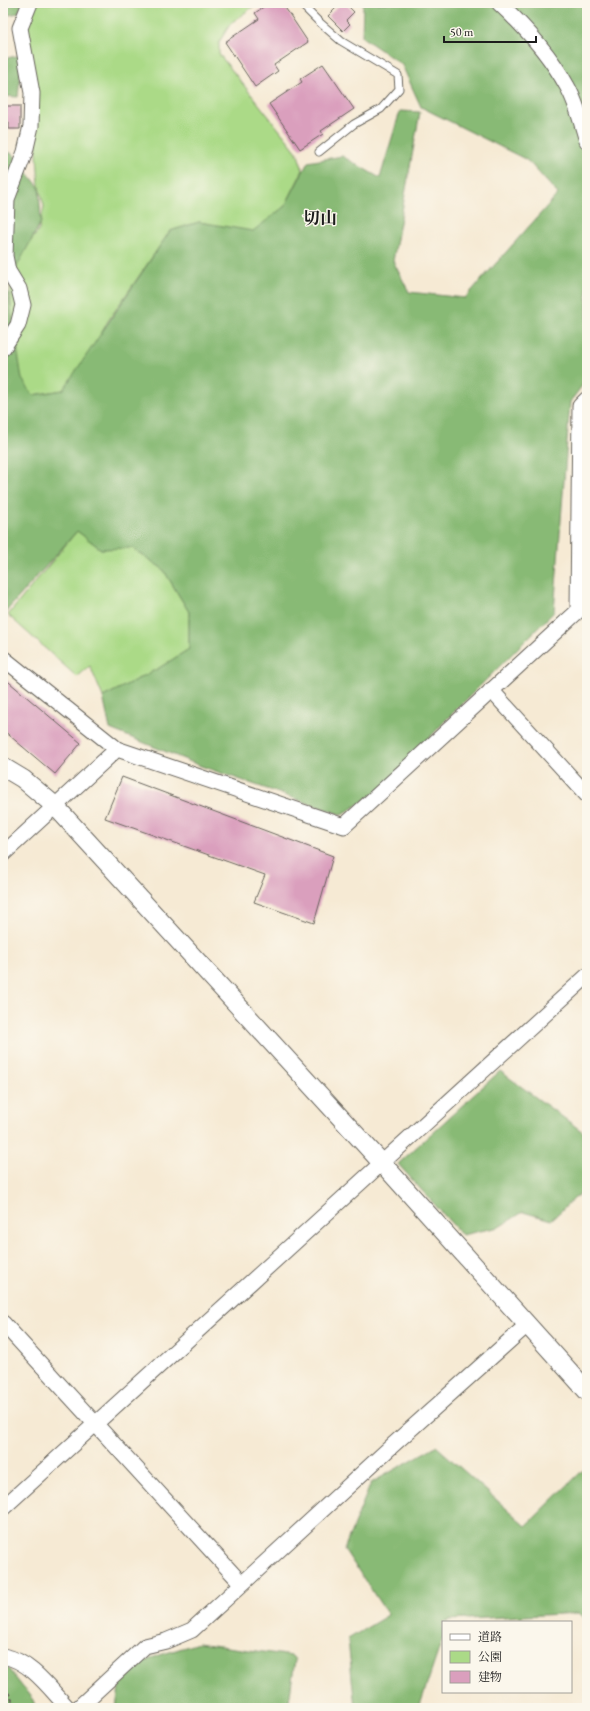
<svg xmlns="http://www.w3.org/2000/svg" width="590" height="1711" viewBox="0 0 590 1711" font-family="'EB Garamond','Noto Serif JP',serif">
	<rect width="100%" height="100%" fill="#fbf7ec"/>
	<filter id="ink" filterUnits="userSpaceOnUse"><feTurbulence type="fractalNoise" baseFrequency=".025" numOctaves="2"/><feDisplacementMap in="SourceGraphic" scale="8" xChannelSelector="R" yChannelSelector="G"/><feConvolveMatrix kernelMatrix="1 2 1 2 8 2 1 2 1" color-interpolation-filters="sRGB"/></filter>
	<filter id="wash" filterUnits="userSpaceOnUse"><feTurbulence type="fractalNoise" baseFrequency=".012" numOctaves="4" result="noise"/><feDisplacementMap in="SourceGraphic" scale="16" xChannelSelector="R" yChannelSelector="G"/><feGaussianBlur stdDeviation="0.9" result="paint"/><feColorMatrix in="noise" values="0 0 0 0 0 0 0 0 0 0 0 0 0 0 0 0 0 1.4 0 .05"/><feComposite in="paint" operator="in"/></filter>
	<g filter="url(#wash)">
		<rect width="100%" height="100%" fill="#f6ead4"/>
		<!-- green -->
		<path fill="#abda87" stroke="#647b52" d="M30,3H258L231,23L219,42V54L297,152L303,170L285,206L253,232L199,222L170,231L108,321L87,360L63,390L33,395L17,373L11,311L10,269L39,230L44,206L39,187L36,138L20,33Z
			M77,531L101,549L132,547L163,569L189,612V649L159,668L103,697L90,666L77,677L8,615Z"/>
		<!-- forest -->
		<path fill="#88ba74" stroke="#526b48" d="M3,3H23L18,13L3,16Z
			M363,3H587V379L570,402L554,612L444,722L387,785L342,815L201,766L110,729L103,697L159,668L189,649V612L163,569L132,548L101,549L77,531L3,615V150L13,154L39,187L41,222L7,285L22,379L33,395L63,390L170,231L199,222L253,231L285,206L308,162L342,156L380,178L400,111L420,112L393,261L409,292L465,298L558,194L530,163L525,159L421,107L402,65L362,37Z
			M22,55L18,97L3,96V63L7,58Z
			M500,1071L587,1135V1187L551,1220L523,1212L499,1227L462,1235L398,1164Z
			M436,1446L526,1526L583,1470L587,1472V1620L579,1613L449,1620L448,1622H443V1637L419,1708H355L348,1639L388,1615L344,1549L371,1483Z
			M198,1643L292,1656L295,1660L288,1708H116L120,1681L142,1663L157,1656Z
			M3,1662L33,1700L36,1708H3Z"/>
		<g id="blocks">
			<!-- building -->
			<path fill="#da9fbd" d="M269,3H282L308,42L274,65L278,71L255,87L225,42L259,19L255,13Z
				M341,3H345L354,12L346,20L350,24L343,31L328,16Z
				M323,64L354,109L321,131L323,134L300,149L269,104L302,82L300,79Z
				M3,106H20V129H9V122L3,121Z
				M3,677L81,743L55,774L3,730Z
				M122,777L333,856L314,923L254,902L265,875L105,818Z"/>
		</g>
	</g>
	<g filter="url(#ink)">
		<use href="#blocks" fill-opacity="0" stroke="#68645c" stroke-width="1"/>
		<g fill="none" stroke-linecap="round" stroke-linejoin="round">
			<defs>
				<path id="service" d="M300,3L318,21L341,41L398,75L399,89L381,109L354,124L319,152"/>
				<path id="minor" d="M499,3C525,27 550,55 567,86C577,103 581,122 587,141
					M3,348L18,325L23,305L19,289L8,271L5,256L7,199L25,152L31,126L32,93L20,28L30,3
					M3,658L117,749L3,854
					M491,690L587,795
					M117,749L344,826L578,611L580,406L587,399
					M3,1323L242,1584
					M3,1508L587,976
					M3,1656C31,1661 50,1689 68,1708
					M78,1708L145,1646L166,1641L192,1630L394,1444L527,1325"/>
				<path id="tertiary" d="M3,767L23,779L55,806L382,1163L587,1391"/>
			</defs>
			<!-- service casing -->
			<use href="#service" stroke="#68645c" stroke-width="9"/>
			<!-- minor casing -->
			<use href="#minor" stroke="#68645c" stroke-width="17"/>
			<!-- tertiary casing -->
			<use href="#tertiary" stroke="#68645c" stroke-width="20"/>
			<!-- path -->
			<path stroke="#68645c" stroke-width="2" stroke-dasharray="3 3" stroke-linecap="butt" d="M3,1682L16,1708"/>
			<!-- service -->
			<use href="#service" stroke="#fff" stroke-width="7"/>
			<!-- minor -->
			<use href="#minor" stroke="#fff" stroke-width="15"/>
			<!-- tertiary -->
			<use href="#tertiary" stroke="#fff" stroke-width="18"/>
		</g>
	</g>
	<g text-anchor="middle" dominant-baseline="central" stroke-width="3" stroke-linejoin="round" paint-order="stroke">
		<!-- quarter labels -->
		<g font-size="17" font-weight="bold" fill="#1c1c1c" stroke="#fbf7ec">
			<text x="320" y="218">切山</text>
		</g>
	</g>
	<!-- margin -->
	<rect width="590" height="1711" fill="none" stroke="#fbf7ec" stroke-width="16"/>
	<!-- legend -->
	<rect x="442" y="1621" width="130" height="72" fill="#fbf7ec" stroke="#a29f99"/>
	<rect x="450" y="1634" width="20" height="6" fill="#ffffff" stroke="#a29f99"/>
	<text x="478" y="1641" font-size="12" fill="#1c1c1c">道路</text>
	<rect x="450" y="1651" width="20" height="12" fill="#abda87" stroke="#a29f99"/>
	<text x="478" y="1661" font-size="12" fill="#1c1c1c">公園</text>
	<rect x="450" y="1671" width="20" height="12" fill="#da9fbd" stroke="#a29f99"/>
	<text x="478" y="1681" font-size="12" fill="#1c1c1c">建物</text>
	<!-- scale -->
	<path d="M444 36v6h92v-6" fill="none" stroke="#1c1c1c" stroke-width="2"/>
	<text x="450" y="36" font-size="12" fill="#1c1c1c" stroke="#fbf7ec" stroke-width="3" paint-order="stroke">50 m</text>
</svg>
